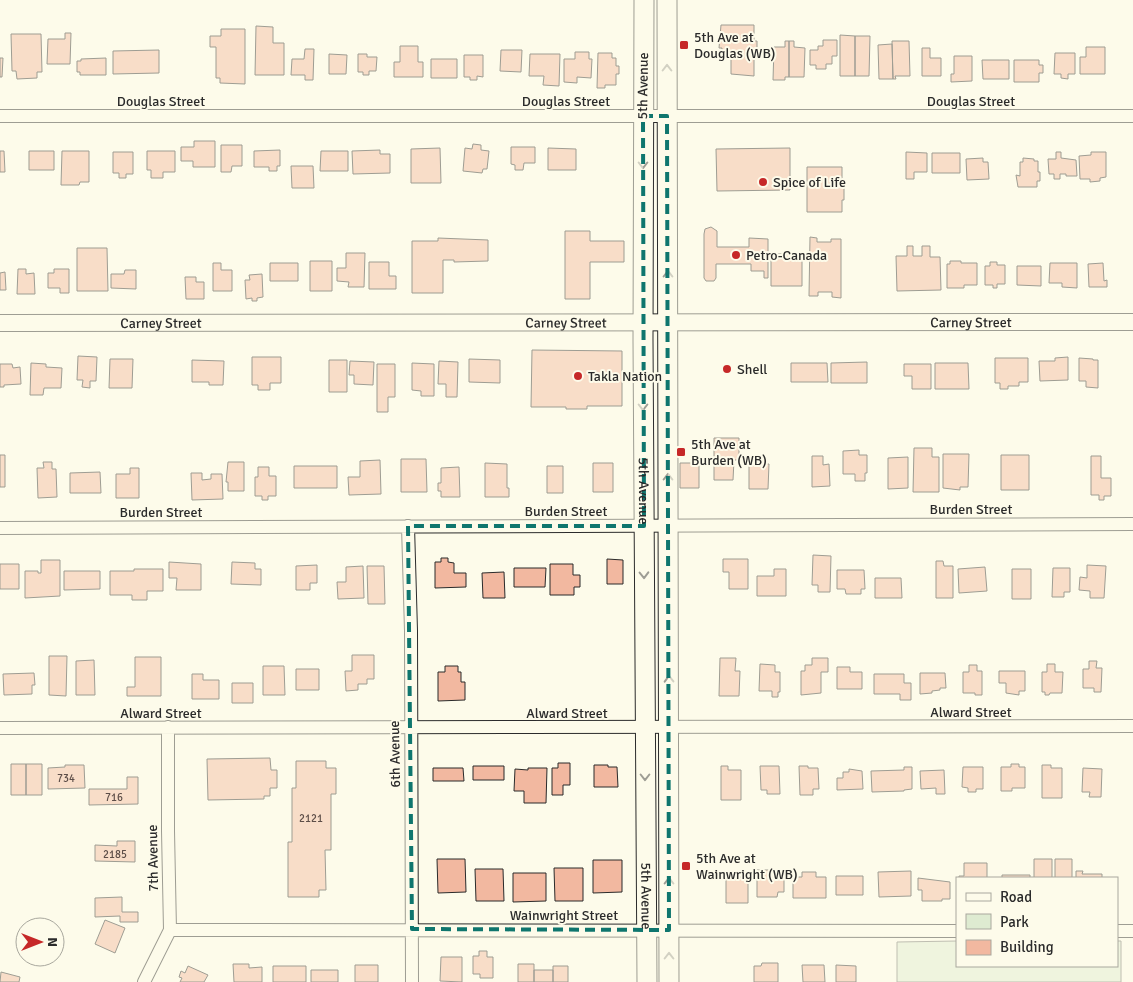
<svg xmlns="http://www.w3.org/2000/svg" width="1133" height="982" viewBox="0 0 1133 982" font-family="Signika,sans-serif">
	<rect width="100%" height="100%" fill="#fdfbea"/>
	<!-- green -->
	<path fill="#deebd1" stroke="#74746e" d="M957,941V966H1117V941H1121V982H897V942Z"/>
	<!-- building -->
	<path fill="#f2b8a0" stroke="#2b2b2b" d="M721,25H754V41H757V49H754V76L731,74V57H721L722,48H719Z
		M256,26L273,27V43H284V75H255Z
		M221,29H245V84L220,83V78H216V47H210V36H221Z
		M65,33H71L70,64H47L48,39H65Z
		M11,34H41L42,72H37V78L17,79L16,71H12Z
		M840,35L855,36V76H840Z
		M855,36H870L869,76H855Z
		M823,40H837V56H832V64H826V69H816V65H810V50H818V46H823Z
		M785,41H789V77H785V80H773L774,47H785Z
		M789,41H794V47L805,48L804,77H789Z
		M892,41H909L910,76H895L896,79H893Z
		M892,44L893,79H879L878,45Z
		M400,46H418V62H423V77H394V62H400Z
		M1086,47H1105V74H1080V57H1086Z
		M922,48H930V58H941V76H922Z
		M305,49H314L313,80H305V75H291L292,59H304Z
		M159,50V73L113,74V51Z
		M501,50H522L521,72L500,71Z
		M575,52H589V59H592L591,78L577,77V83L564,82V59H575Z
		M598,53H612V58H616V66H619V74H616V85H605V88H597Z
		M1055,53H1075V74H1068V79L1061,78V74H1054Z
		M329,54L347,55L346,74H329Z
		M358,54H367V57H377L376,71H369V75H363V72H358Z
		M530,54H560L559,86L543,85L544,76H529Z
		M464,55H483V77L477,76V80H470V77H464Z
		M954,56H972V81L951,82V74H954Z
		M0,58H3L2,77H0Z
		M106,58V75H80V72H77V61H81V59Z
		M431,59H457V78H431Z
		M982,60H1009V79H983Z
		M1014,60H1039V65H1043V73H1039V82H1014Z
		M194,141H215V167H193V161H181V147H194Z
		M473,144L481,145V150L489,151L487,169H483L482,173L463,171L465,148L472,149Z
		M221,145H242V166H232L231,172H221Z
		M511,147H535V163H524L523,170H515V165L511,164Z
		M440,148L441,183H411V149Z
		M548,148L576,149V170H548Z
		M790,148V190L717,191L716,149Z
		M280,150V166H277V171H269V167H254V151Z
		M380,150V154H390V173L353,174L352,151Z
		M0,151H4L5,172H0Z
		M29,151H54V170H29Z
		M62,151H89V182H80L79,185H61Z
		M147,151H175V172H163V178H151V170H147Z
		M321,151H348V171H320Z
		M113,152H133V174H126V178H119V173H113Z
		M906,152L927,153V172H914V179H906Z
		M1056,152H1061V158L1076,160L1077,176H1066V174H1060V179H1054V174H1049L1048,159H1056Z
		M1091,152H1106V177L1100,178V181L1090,182V179H1080L1079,156L1091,155Z
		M932,153H960V173H932Z
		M983,158V162H988L989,179L967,180L966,159Z
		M1023,158L1034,159V161H1038V172H1040V181H1037V187H1018L1016,175L1020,176V162H1023Z
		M291,166H313L314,188H292Z
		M807,167H842V181H844V200H842V212H807Z
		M711,227L717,231V247H749V238L768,239V278H764V271H751V264H716V278L714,281H706L704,278V234L705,229Z
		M565,231H590V241H624V262H590V299H565Z
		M810,237L817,238V242H831V239H841V298L832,297V292H818V296H809Z
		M438,238L488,240V261L454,262V260H443V293H412V241H438Z
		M907,246H913V256H922V246H930V257H940L941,290L897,291L896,256H907Z
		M77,248H107L108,291H77Z
		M346,253H365L364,287H348L349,282L337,281V268H346Z
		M771,254H802V286H771Z
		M310,261H332V291H310Z
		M950,261H961V263H977V285H964V288H947V264H950Z
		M369,262H389V276H396V289H369Z
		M990,262H997V265H1005V284H997V288H993V285H985V266H990Z
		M213,263H221V270H232V291H213Z
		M270,263H298V281H270Z
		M1050,263H1077V288L1062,287V283H1049Z
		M1103,263L1104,281L1107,280V287H1089L1088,264Z
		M1017,266H1041V286L1017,285Z
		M18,269H26V274L34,273L35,294H17Z
		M54,269H69V293H60V288H48V273H54Z
		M125,270H136V289L111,288V274H124Z
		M5,272L6,290H0V273Z
		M262,274L263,297L257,298V301H252V298L246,299L245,280H250L249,275Z
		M185,277H196V282H204V299H186Z
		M532,350L622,351V406H587V409H566V407H531Z
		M78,356L97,357L96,381H90V388L82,387L83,380H77Z
		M252,357H281V383H270V390H258V385H252Z
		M1068,357V380L1040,381L1039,361H1055V358Z
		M995,358H1028V382H1019V386H1008V389H1000V383H995Z
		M1079,358L1093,359V360H1098V388L1086,387V381H1079Z
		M110,359H133L132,388H109Z
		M469,359L500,360V383L469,382Z
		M192,360L224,361L223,385H209V382H192Z
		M329,360H347V392H329Z
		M350,361L374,362L373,385L354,384V375H349Z
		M439,361L458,362L457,397H446V384H438Z
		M867,362V383H831V363Z
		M31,363L46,364V367L62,368L61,388H44L43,395H30Z
		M412,363L434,364V396H421V391L412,390Z
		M791,363H827L828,382H791Z
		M935,363H968L969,389H935Z
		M0,364H12L13,368L20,367L21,384L4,385V387H0Z
		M377,364H395V397H388V412H377Z
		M904,364H931V389H912V376H904Z
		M714,438H739V460H734L733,480H714Z
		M914,448H932V457H939V492H913Z
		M859,450V455H867V473H865V481H855V474H843V451Z
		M943,454H969L968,487H960V490L943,488Z
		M0,455H5V487H0Z
		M1001,455H1029V490H1001Z
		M812,456H823V465L829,464L830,486L812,487Z
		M1091,456H1101V478H1111V496H1104V500H1099V495H1091Z
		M908,457V488L888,489V458Z
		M401,459H426L427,492H401Z
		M380,460L381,494L349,495L348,477H360V461Z
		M43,462H52V469H56L57,497L38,498L37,468H44Z
		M228,462H244V491H228V482H226Z
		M485,463L507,464V488H509V497H485Z
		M593,463H613V492H593Z
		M680,463H699V488H680Z
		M749,464H769L768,489H749Z
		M294,466H337V488H294Z
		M547,466H563V493H547Z
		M258,467H269V476H276V496H268V500H262V496H255V477H258Z
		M459,467L460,497H441V491H438V483H441V468Z
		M130,468H139V498H116V474H130Z
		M100,472L101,493H70V473Z
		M191,473H202V480L211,479V474H222L223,499L192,500Z
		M813,555L831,556L830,592H818V585H812Z
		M441,558H448V562L454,563V573H466V587L435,588V562H441Z
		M607,559L623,560V584H607Z
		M723,559H748V589H729V572H723Z
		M41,560H60V596L25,598V571H38V573H41Z
		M936,561H943L944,566H953V598H936Z
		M169,562L201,564V590H176L177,578H169Z
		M232,562L255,563V569H261V585L231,584Z
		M0,564H19V589H0Z
		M550,564H573V575H580V587H574V595H550Z
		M317,565V583H310V590H296V566Z
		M1087,565L1106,566L1104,598H1090V591L1079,590L1080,577L1087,578Z
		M363,566L364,598L338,599L337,582H346V567Z
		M367,566H384L385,604H368Z
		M985,567L987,591L959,593L958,569Z
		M514,568H546L545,587H514Z
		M1053,568H1070V592H1064V597H1052Z
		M134,569H163V591H147V600H132V595H110V571H134Z
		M774,569H786V596H757V576H774Z
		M1012,569H1031V599H1012Z
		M837,570H864L865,589H861V594H846L845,589H837Z
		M64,571H100V589L64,590Z
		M504,572L505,598H483L482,573Z
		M875,578H901L902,598H875Z
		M352,655H374V679H367V684H358V690L346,691L345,671H352Z
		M49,656H67L66,696L49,695Z
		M135,657H161V696H127V687H135Z
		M720,658H736L735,671H740L739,696H719Z
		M812,658H828V672H821V693L801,695V671H805V665H812Z
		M94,660L95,695H76V661Z
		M1089,661H1097L1096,668H1102L1101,692H1094V688H1083V669H1089Z
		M760,664L775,665V672H780V692H778V697H772V691H759Z
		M1047,664H1055V672H1063L1062,693H1050L1049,695H1045V692H1042V672H1047Z
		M969,665H977V671H982V695H975V693H963V672H969Z
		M263,666H284L285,695H263Z
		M445,666H458V672H461V682H465V700L438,701V672H445Z
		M837,667H850V672H862V689H837Z
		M296,669H319V690H296Z
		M999,671H1025V691H1019V695L1006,693V683H999Z
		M34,673L35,685H32V694L4,695L3,674Z
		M920,673H945L946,688H940V690L932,691V693L920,694Z
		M192,674H203V680H219V699H192Z
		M874,674H904V683H911V700H900V694H874Z
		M232,683H253V703H232Z
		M270,758L271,770H277V788H270V796H264V799L208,800L207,759Z
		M296,761H326V768H336V794H331V850H325L326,890H319V897H288V842H292V788H296Z
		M558,763H570V785H563V795H552V768H558Z
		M11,764H26V795H11Z
		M26,764H42V795H26Z
		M1011,764H1019V767H1025V788H1012V791H1001V767H1011Z
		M65,765H84L85,788L48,789V768L65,767Z
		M594,765H608V767H617L618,787H594Z
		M1042,765H1051V768H1062V798H1042Z
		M473,766H504V780H473Z
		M721,766H728V770H741V800H721Z
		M760,766H779L780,794H767V790H761Z
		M799,766H808V768H818L819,789H813V795H800Z
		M904,767H912V789L904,790V791L872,792L871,771L904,770Z
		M963,767H983V789H976V792H968V788L962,787Z
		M433,768H463L464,781H433Z
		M528,768H547L546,803H524V791H514L515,769L528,770Z
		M1083,768L1102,769L1101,797H1089L1090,792H1082Z
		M849,769L862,771L863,789L837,790V778H843V772H849Z
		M944,770L945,794H936V788L921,789L920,771Z
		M127,777H138V804L89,805V789H127Z
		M117,841H135V862L95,861V845L117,846Z
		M437,859H465L466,892L438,893Z
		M1034,859H1052V878H1034Z
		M1055,859H1072V878H1055Z
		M593,860H622V892L593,893Z
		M964,863H987V878H959V876H964Z
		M554,868H583V901H555Z
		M475,869H503L504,901H476Z
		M757,870H776V875H784V892H778L777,897H757Z
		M911,871V896L879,897L878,872Z
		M1076,871H1083L1082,874H1102V878H1076Z
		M802,872H816V877H826V898H793V877H802Z
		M513,873H546V901L513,902Z
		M1002,875H1030V878H1002Z
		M836,876H863V895H836Z
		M726,877H748V903H726Z
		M918,878L950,882V899H942V901H922V890H918Z
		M122,897V912H138V922H120V916L95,917V898Z
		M105,920L125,928L115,953L95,944Z
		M479,951H487V957H493V978H480V974H473V956H479Z
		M441,957H462V982L440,981Z
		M762,963H778V982H754V966H761Z
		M233,964H249V968L262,967V982H234Z
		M518,964H534V982H518Z
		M355,965H378V982H355Z
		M802,965H824L825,982H803Z
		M836,965L856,966V982H836Z
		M188,966L208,975L204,982H180L182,978L179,977L181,971L185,973Z
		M273,966H306V982H273Z
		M553,966H568V982H553Z
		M311,970H338V982H311Z
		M534,970H553V982H534Z
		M1,972L20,977L19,982H0Z"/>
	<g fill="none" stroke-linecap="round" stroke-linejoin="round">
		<defs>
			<path id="minor" d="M0,116H1133
				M408,526L411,631L412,982
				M0,528L1133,524
				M0,728L1133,726
				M170,930L957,931
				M1117,931H1133
				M144,982L170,930L168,831V727"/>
			<g id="tertiary">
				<path id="s1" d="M0,323L1133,322"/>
			</g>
			<g id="secondary">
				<path id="s2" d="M644,0L643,340L647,982"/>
				<path d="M667,0L669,982"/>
			</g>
		</defs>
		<!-- minor casing -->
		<use href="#minor" stroke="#2b2b2b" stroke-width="14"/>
		<!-- tertiary casing -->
		<use href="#tertiary" stroke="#2b2b2b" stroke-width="18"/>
		<!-- secondary casing -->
		<use href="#secondary" stroke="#2b2b2b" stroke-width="21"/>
		<!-- minor -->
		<use href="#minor" stroke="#fdfbea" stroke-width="12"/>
		<!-- tertiary -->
		<use href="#tertiary" stroke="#fdfbea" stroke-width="16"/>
		<!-- secondary -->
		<use href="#secondary" stroke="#fdfbea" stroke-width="19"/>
	</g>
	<!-- one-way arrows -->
	<defs><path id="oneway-chevron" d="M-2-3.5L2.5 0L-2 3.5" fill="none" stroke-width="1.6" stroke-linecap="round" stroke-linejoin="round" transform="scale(1.25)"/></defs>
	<g stroke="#9e9d94">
		<use href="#oneway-chevron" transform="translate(667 68) rotate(-90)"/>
		<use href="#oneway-chevron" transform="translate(643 165) rotate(90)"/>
		<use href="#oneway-chevron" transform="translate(668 274) rotate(-90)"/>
		<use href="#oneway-chevron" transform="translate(643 407) rotate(90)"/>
		<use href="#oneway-chevron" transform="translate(668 477) rotate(-90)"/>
		<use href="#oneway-chevron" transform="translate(644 575) rotate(89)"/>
		<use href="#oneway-chevron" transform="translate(669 679) rotate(-91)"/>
		<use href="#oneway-chevron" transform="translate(645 777) rotate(90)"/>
		<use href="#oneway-chevron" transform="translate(669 881) rotate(-90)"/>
		<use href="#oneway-chevron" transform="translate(669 956) rotate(-90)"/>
	</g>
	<!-- marked area -->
	<path d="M0 0H1133V982H0ZM643,116H667L669,930L412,929L408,526H644Z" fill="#fdfbea" fill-opacity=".55" fill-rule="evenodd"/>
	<path fill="none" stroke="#0f766e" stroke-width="4" stroke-dasharray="10 6" stroke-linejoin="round" d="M643,116H667L669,930L412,929L408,526H644Z"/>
	<!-- markers -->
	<g fill="#c62828" stroke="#fdfbea" stroke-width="2">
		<rect x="679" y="40" width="10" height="10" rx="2.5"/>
		<circle cx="763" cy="182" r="5"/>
		<circle cx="736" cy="255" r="5"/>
		<circle cx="727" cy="369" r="5"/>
		<circle cx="578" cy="376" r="5"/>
		<rect x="676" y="447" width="10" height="10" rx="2.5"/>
		<rect x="681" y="861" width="10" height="10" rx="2.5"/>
	</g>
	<g text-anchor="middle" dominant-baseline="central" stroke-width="4" stroke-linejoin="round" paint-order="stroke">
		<!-- number labels -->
		<g font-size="11" fill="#5d4e48">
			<text x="66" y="778">734</text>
			<text x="114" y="797">716</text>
			<text x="311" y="818">2121</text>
			<text x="115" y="854">2185</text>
		</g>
		<!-- poi labels -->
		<g font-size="14" fill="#2b2b2b" stroke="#fdfbea" text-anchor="start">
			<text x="694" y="37">5th Ave at<tspan x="694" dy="16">Douglas (WB)</tspan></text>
			<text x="773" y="182">Spice of Life</text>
			<text x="746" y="255">Petro-Canada</text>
			<text x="737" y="369">Shell</text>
			<text x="588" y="376">Takla Nation</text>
			<text x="691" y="444">5th Ave at<tspan x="691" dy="16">Burden (WB)</tspan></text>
			<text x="696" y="858">5th Ave at<tspan x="696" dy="16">Wainwright (WB)</tspan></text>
		</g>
		<!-- street labels -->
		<g font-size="14" fill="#2b2b2b" stroke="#fdfbea">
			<text transform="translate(643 86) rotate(-89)">5th Avenue</text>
			<text x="161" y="101">Douglas Street</text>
			<text x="566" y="101">Douglas Street</text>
			<text x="971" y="101">Douglas Street</text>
			<text stroke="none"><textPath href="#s1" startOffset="971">Carney Street</textPath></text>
			<text stroke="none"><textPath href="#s1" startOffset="161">Carney Street</textPath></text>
			<text stroke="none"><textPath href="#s1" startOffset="566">Carney Street</textPath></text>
			<text stroke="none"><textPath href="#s2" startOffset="491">5th Avenue</textPath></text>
			<text x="971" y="509">Burden Street</text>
			<text x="566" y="511">Burden Street</text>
			<text x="161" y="512">Burden Street</text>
			<text x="971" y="712">Alward Street</text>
			<text x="161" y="713">Alward Street</text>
			<text x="567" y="713">Alward Street</text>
			<text transform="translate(395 754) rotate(-91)">6th Avenue</text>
			<text transform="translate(153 858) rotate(-91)">7th Avenue</text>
			<text stroke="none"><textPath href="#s2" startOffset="896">5th Avenue</textPath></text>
			<text x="564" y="915">Wainwright Street</text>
		</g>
	</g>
	<!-- legend -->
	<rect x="956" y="877" width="162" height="90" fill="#fdfbea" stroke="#a9a89e"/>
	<rect x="966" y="893" width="25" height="8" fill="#fdfbea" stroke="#a9a89e"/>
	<text x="1000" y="902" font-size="15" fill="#2b2b2b">Road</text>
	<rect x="966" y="914" width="25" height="15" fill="#deebd1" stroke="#a9a89e"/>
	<text x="1000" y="927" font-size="15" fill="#2b2b2b">Park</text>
	<rect x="966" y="940" width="25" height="15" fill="#f2b8a0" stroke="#a9a89e"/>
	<text x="1000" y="952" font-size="15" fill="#2b2b2b">Building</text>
	<!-- north arrow -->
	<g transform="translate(40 942) rotate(90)"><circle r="24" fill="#fdfbea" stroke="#a9a89e"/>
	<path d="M0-4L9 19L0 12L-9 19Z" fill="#c62828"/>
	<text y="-8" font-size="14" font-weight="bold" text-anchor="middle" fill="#2b2b2b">N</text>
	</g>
</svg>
